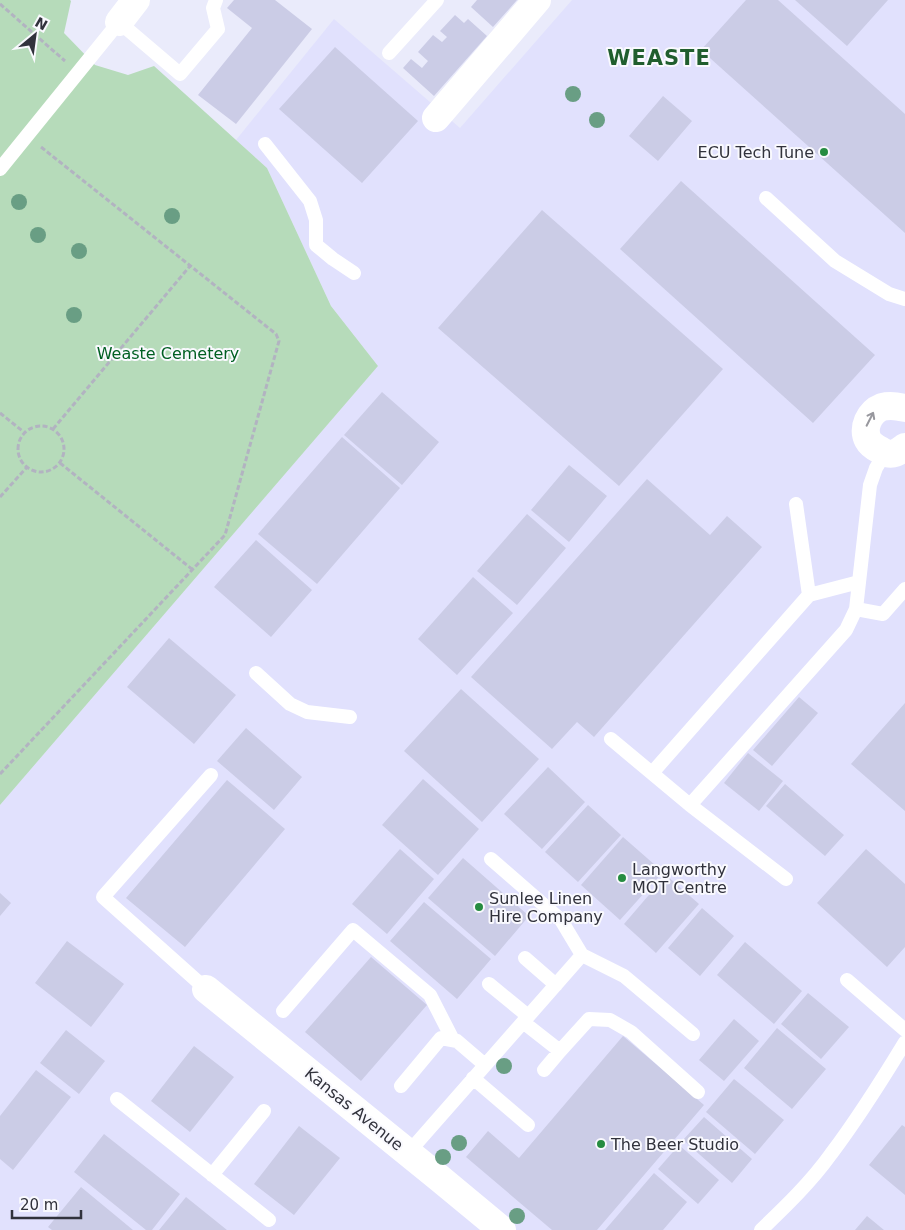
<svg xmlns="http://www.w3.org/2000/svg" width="905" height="1230" viewBox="0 0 905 1230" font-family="'DejaVu Sans',sans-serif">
	<rect width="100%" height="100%" fill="#eaebfb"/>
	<!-- built -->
	<path fill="#e1e1fd" d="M572,0H905V1230H0V805L378,366L331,306L267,168L236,140L334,19L460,128Z"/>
	<!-- green -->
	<path fill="#b6dbba" d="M0,0H70L71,1L64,33L95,65L128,75L154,66L267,168L331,306L378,366L0,805Z"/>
	<!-- building -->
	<path fill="#cbcce6" d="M234,0H275L312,29L236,124L198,95L252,28L227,8Z
		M477,0H517L493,27L471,7Z
		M746,0H778L905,114V233L701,50Z
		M795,0H888L847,46Z
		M455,15L464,23L468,19L487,36L434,96L403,68L411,59L422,68L428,61L418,52L433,35L442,42L447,37L440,31Z
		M335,47L418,121L362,183L279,109Z
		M663,96L692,121L658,161L629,136Z
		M681,181L875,355L813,423L620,249Z
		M542,210L723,369L619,486L438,328Z
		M382,392L439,442L402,485L344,435Z
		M342,437L400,488L317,584L258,534Z
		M569,465L607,496L569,542L531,510Z
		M647,479L710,535L727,516L762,547L594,737L577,722L552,749L471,677Z
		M527,514L566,548L517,605L477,571Z
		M256,540L312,590L271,637L214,587Z
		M473,577L513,613L457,675L418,639Z
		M169,638L236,695L194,744L127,687Z
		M461,689L539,759L482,822L404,751Z
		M799,697L818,713L772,766L753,750Z
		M905,703V811L851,764Z
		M246,728L302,777L274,810L217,761Z
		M748,753L783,781L759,811L724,783Z
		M548,767L585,802L542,849L504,814Z
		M423,779L479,829L438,875L382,825Z
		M227,780L285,829L185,947L126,898Z
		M785,784L844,835L825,856L766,806Z
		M588,805L621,835L578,882L545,852Z
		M623,837L663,872L620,920L581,885Z
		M400,849L434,879L387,934L352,904Z
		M866,849L905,884V947L887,967L817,903Z
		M463,858L529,916L495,956L428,898Z
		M666,875L699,904L656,953L624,924Z
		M0,893L11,903L0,916Z
		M424,902L491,959L457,999L390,941Z
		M702,908L734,936L700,976L668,948Z
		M67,941L124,984L91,1027L35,983Z
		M745,942L802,991L774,1024L717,975Z
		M371,957L427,1005L361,1081L305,1032Z
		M808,993L849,1027L821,1059L781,1024Z
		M734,1019L759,1041L724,1081L699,1060Z
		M777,1028L826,1069L792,1109L744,1068Z
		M66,1030L105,1061L79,1094L40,1063Z
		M623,1036L704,1105L597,1230H552L466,1157L488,1131L519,1158Z
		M194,1046L234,1077L190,1132L151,1101Z
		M36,1070L71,1097L13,1170L0,1159V1116Z
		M734,1079L784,1120L755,1154L706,1112Z
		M704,1117L752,1159L732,1183L683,1140Z
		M902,1125L905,1127V1195L869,1165Z
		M299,1126L340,1158L294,1215L254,1184Z
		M104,1134L180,1194L152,1230H146L74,1172Z
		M679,1145L719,1180L698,1204L658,1169Z
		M654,1173L687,1202L663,1230H605Z
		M81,1187L133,1230H52L48,1227Z
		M186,1197L227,1230H159Z
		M867,1216L884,1230H855Z"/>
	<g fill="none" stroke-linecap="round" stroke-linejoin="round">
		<!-- path -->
		<path stroke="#b2b3c1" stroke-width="3" stroke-dasharray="5 2.5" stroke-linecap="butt" d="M0,4L65,61
			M0,413L25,433
			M18 449a23 23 0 1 1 46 0a23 23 0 1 1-46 0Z
			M53,429L190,266
			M60,463L193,570
			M0,497L27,467
			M0,774L225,535L279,341L276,334L41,147"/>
		<!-- lane -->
		<path stroke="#fff" stroke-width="14" d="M389,53L437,0
			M265,144L310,201L316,220V245L333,259L354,273
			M0,169L119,22L180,74L218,29L213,8L216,0
			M766,198L835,261L889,294L905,299
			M796,504L809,595
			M856,609L883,614L905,589
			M256,673L290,704L307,712L350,717
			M611,739L690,805L786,879
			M652,773L809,595L859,582
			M690,805L846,630L856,609L870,485L876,468L885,453
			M491,859L561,920L582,955L624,976L693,1034
			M525,958L556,985
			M847,980L905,1030
			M489,984L528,1016
			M206,989L103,897L211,775
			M283,1011L353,930L430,995L453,1040
			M523,1022L560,1051L589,1019L610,1020L631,1032L698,1092
			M544,1070L560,1051
			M473,1078L528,1125
			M401,1086L441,1038L457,1041L485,1065
			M117,1099L269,1220
			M408,1153L582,955
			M212,1175L264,1111
			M761,1230C786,1206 811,1182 831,1154C858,1118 882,1080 905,1042"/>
		<!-- street -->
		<path stroke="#fff" stroke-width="28" d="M119,22L136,0
			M436,118L537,0
			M905,408C897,406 890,405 882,407C869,412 862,428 868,440C870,444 876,448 880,450C884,453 890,455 895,453C898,452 902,449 905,447
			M206,989L438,1177L502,1230"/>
	</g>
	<!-- trees -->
	<g fill="#699e84">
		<circle cx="573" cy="94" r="8"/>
		<circle cx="597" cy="120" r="8"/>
		<circle cx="19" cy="202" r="8"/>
		<circle cx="172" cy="216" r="8"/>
		<circle cx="38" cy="235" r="8"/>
		<circle cx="79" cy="251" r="8"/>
		<circle cx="74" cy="315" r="8"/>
		<circle cx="504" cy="1066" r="8"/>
		<circle cx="459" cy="1143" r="8"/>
		<circle cx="443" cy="1157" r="8"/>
		<circle cx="517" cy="1216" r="8"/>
	</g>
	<!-- one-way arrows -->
	<defs><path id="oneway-shaft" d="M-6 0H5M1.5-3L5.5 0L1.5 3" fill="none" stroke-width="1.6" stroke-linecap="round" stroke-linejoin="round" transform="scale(1.25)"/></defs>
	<use stroke="#98989e" href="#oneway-shaft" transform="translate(870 419) rotate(-63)"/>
	<!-- markers -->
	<g fill="#268c41" stroke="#f9f9fe" stroke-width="2">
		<circle cx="824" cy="152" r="5"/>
		<circle cx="622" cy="878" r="5"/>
		<circle cx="479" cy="907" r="5"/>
		<circle cx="601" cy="1144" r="5"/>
	</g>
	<g text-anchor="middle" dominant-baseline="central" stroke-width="4" stroke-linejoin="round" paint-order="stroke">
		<!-- poi labels -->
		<g font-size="16" fill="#31323c" stroke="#f9f9fe" text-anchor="start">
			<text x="814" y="152" text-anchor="end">ECU Tech Tune</text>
			<text x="632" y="869">Langworthy<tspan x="632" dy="18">MOT Centre</tspan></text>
			<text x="489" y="898">Sunlee Linen<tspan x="489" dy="18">Hire Company</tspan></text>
			<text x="611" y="1144">The Beer Studio</text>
		</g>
		<!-- park labels -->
		<g font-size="16" fill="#005f22" stroke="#f9f9fe">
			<text x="168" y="353">Weaste Cemetery</text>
		</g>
		<!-- street labels -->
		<g font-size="16" fill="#31323c" stroke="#f9f9fe">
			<text transform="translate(354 1109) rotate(39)">Kansas Avenue</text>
		</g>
		<!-- district labels -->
		<g font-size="21" font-weight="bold" letter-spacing="1" fill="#205e2e" stroke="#f9f9fe">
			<text x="659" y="58">WEASTE</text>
		</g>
	</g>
	<!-- north arrow -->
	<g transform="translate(35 35) rotate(29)" stroke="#f9f9fe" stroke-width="4" paint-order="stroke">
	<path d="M0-4L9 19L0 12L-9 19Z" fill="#31323c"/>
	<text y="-8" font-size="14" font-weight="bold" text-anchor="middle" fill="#31323c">N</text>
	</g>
	<!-- scale -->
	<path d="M12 1210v8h69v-8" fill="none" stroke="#31323c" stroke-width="2.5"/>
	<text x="20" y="1210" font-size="15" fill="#31323c" stroke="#f9f9fe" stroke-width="4" paint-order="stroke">20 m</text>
</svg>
